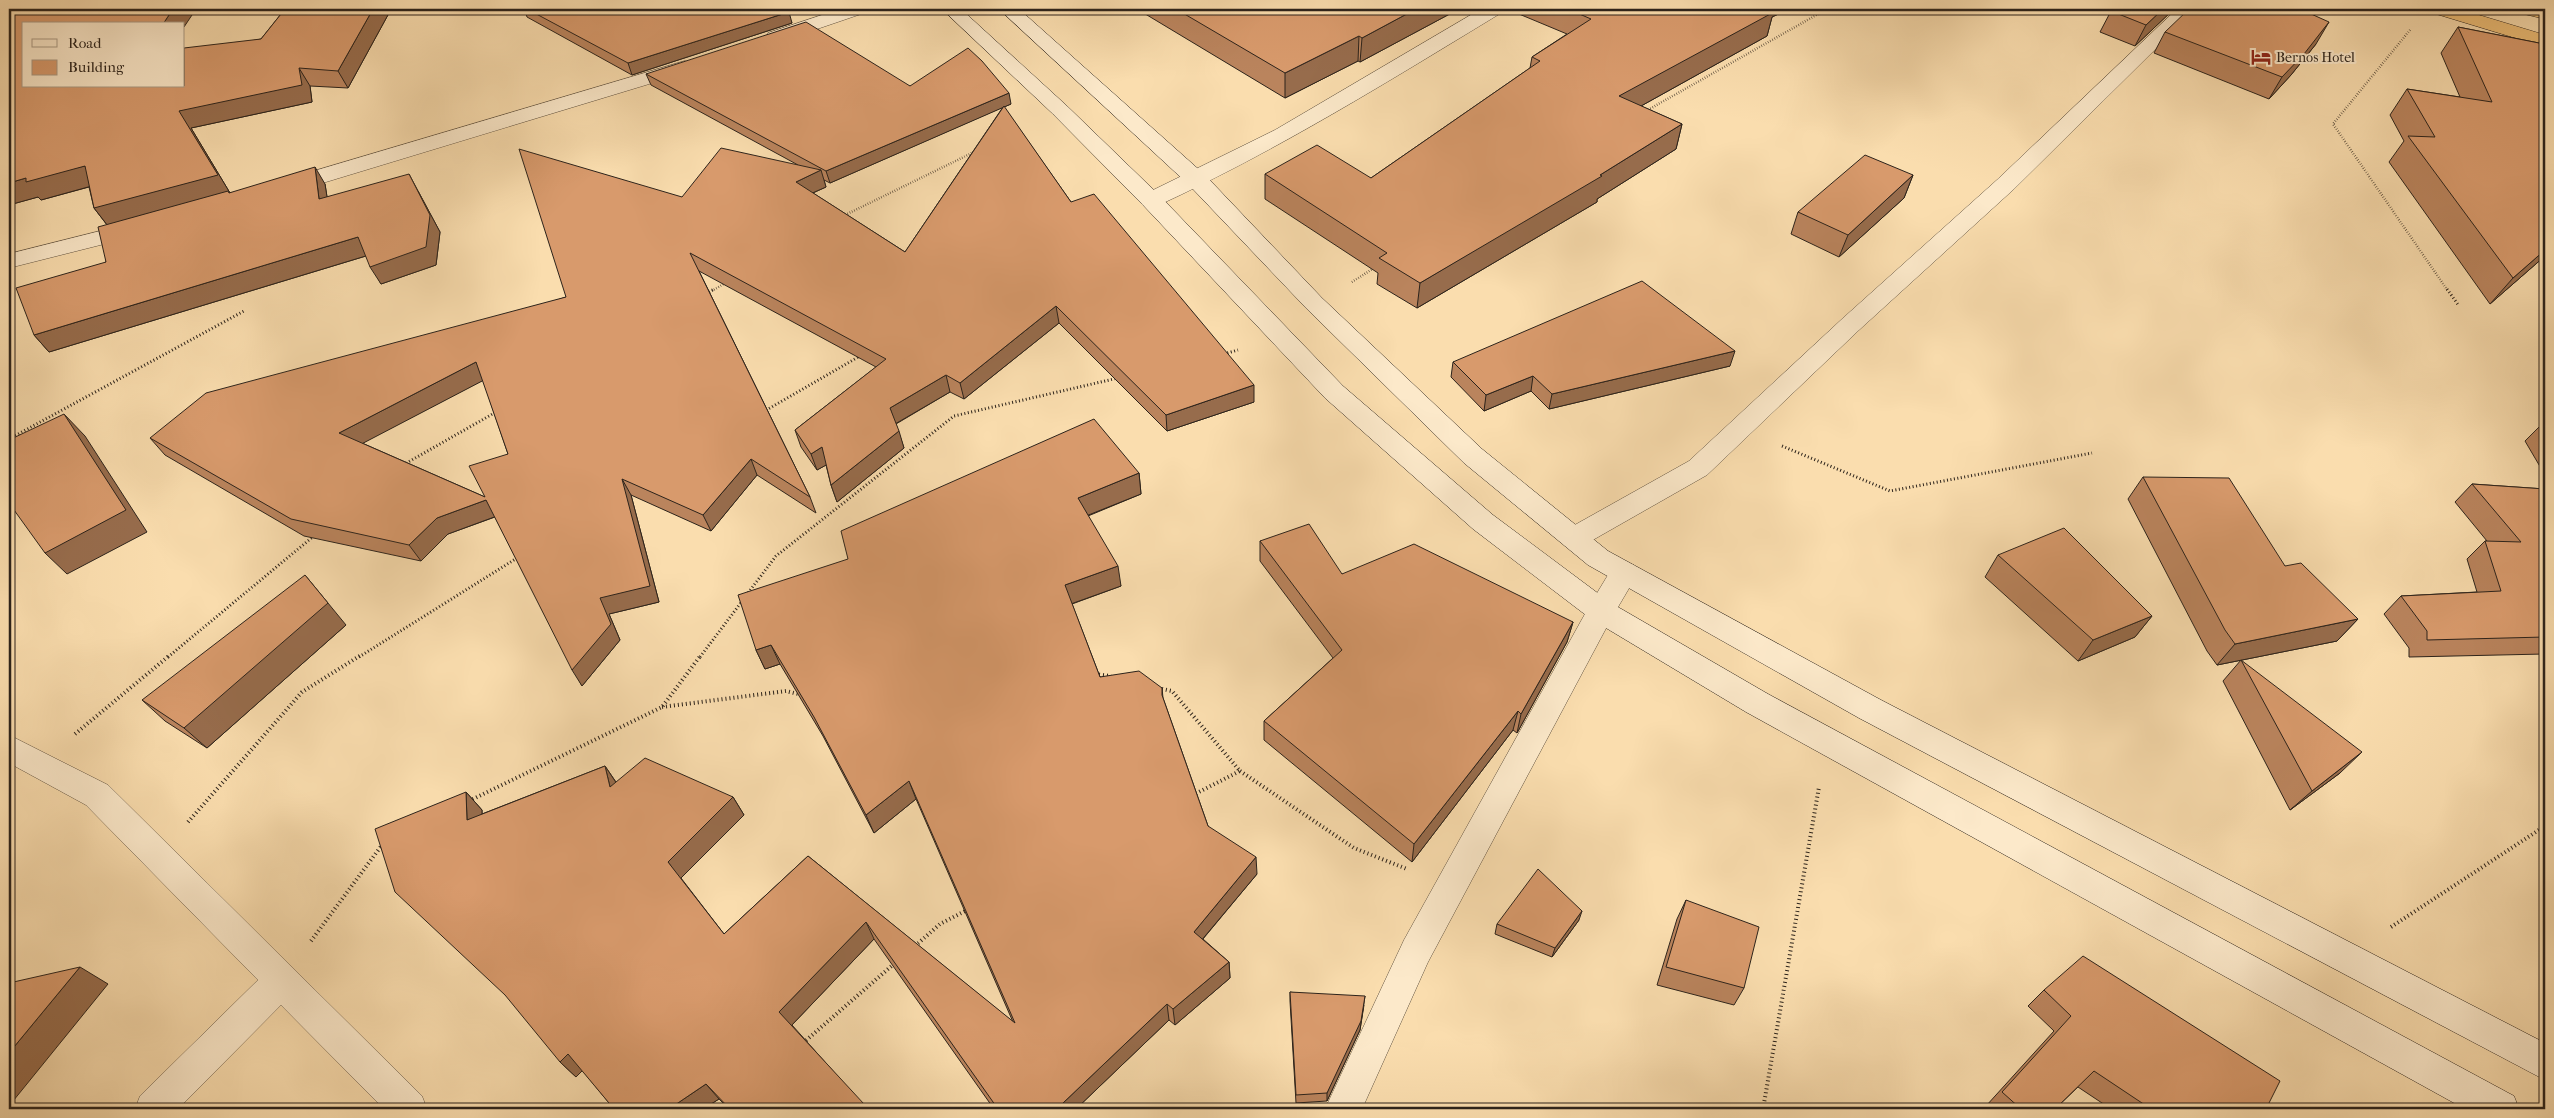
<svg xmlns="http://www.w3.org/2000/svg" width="2554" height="1118" viewBox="0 0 2554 1118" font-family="'IM FELL French Canon',serif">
	<rect width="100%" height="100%" fill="#faddae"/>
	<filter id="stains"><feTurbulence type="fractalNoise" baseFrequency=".004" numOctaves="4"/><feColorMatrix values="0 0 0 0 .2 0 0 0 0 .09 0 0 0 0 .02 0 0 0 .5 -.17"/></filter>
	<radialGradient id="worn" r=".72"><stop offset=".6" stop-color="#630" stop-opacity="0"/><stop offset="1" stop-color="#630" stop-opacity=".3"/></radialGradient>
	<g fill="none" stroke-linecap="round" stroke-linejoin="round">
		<defs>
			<path id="street" d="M840,9H866L864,13L782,41H768L766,37L768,33Z
				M1481,9H1503L1501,13C1389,81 1278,150 1159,205L1151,206L1143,205L1140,200L1143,195L1275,130Z
				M2177,9H2196L2014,189L1858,331L1707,475L1584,545L1574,548L1564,545L1560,538L1564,531L1689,461L1842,319L1998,179Z
				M685,61L692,63L695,67L692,71L293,192L285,193L277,192L274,187L277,182Z
				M136,222L144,224L147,229L144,234L9,268V254Z
				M1624,562L1634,565L1638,573L1611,619L1428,962L1362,1109H1325L1404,940L1591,603L1614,565Z
				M9,735L108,785L422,1096L427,1109H384L281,1005L178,1109H135L140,1096L258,980L86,805L9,763Z"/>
			<path id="secondary" d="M942,9H961L1067,106L1159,195L1343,386L1493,515L1611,603L1768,694L2514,1096L2519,1109H2465L1746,712L1591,619L1473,529L1325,398L1143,205L1053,114Z
				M999,9H1019L1205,175L1322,298L1482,449L1608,551L1881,700L2545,1043V1080L1859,718L1588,565L1464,463L1306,308L1189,185Z"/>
			<path id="highway" d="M2431,9H2459L2545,35V47L2433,13Z
				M2518,9H2545V19L2520,13Z"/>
		</defs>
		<!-- street casing -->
		<use href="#street" stroke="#605240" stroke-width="1"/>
		<!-- secondary casing -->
		<use href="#secondary" stroke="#2c231b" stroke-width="1"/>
		<!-- highway casing -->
		<use href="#highway" stroke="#2c231b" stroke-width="1"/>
		<!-- path-far2 -->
		<path stroke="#2c231b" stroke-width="2.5" stroke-dasharray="0.5 2" stroke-linecap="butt" d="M2410,30L2333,124L2448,291
			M1646,111L1827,9
			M843,216L974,152
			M1352,282L1374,268
			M712,291L725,283"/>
		<!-- path-far1 -->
		<path stroke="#2c231b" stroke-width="3" stroke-dasharray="1 2.5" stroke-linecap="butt" d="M2447,289L2459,306
			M706,294L714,289
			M1224,354L1238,350
			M763,412L860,356
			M9,439L244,311
			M1782,446L1890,491L2092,453
			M403,465L496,412
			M748,593L776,556L954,416L1118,378
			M168,657L315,535
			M359,657L517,558
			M700,657L743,600"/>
		<!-- path -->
		<path stroke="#2c231b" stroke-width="4" stroke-dasharray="1 3" stroke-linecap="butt" d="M1095,674L1111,676
			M1158,688L1172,691L1240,771L1193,795
			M662,707L786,691L802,695
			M75,734L170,655
			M1240,771L1354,848L1407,869
			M469,801L662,707L701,655
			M188,822L302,692L361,655
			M2391,927L2545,826
			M311,941L382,845
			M915,946L940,924L969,909
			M803,1043L895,963
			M1763,1109L1819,787"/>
		<!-- street -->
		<use href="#street" fill="#fce9ca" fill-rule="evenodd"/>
		<!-- secondary -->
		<use href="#secondary" fill="#fce9ca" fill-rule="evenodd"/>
		<!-- highway -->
		<use href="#highway" fill="#edbe77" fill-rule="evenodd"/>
	</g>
	<!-- wall -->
	<path fill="#ba845d" stroke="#2c231b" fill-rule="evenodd" d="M9,9L24,86L261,39L285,9H387L389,13L348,88L310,86L312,102L191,128L230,193L325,184L327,197L418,191L440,232L436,265L381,284L366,256L49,352L34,335L106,262L107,225L94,208L89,187L41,200L38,197L9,205Z
		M524,9H784L792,23L632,75L527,17Z
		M1137,9H1459L1360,62L1358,61L1285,98Z
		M1507,9H1789L1772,17L1767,36L1641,106L1682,124L1676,149L1597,199V202L1417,308L1377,284L1378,273L1265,199V174L1371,178L1530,68L1532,57L1567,34Z
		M2174,9L2135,46L2100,32L2111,11Z
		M2458,27L2539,43L2545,256L2490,304L2389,162L2404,141L2390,115L2407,89L2460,97L2441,53Z
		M2165,32L2316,44L2291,75L2269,99L2154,53Z
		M646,74L910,86L1011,104L1004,107L1071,202L1254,402L1167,431L1059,323L964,399L950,392L896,424L904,448L837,502L831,485L826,465L817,470L801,447L795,430L876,367L699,271L810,497L816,513L757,475L711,531L631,495L659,602L609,614L620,640L582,686L495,517L448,534L421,561L304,536L165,455L150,438L566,297L682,197L798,165L651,85ZM1003,107L905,252L813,193L826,187L824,180L830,183ZM483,380L508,454L485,497L362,443Z
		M1913,175L1904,198L1839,257L1791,234L1798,212Z
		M1453,362L1730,366L1549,409L1531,391L1484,411L1451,377Z
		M2545,422V475L2525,441L2543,423Z
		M1139,473L1141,494L1088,516L1121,586L1072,604L1100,677L1162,688L1163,698L1208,826L1257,874L1203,939L1229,962L1230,978L1175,1025L1169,1020L1076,1109H994L874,939L792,1025L867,1109H729L719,1099L703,1109H614L582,1070L576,1077L560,1062L466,792L482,810V814L605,766L616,782L733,797L744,815L681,878L724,934L808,856L1013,1022L916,799L874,833L823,736L780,664L765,669L756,650Z
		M2143,477L2285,566L2358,619L2337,641L2217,665L2207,651L2128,499Z
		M2472,484L2545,489V654L2409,657V648L2384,614L2401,596L2477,592L2467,559L2485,541H2487L2455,502Z
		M1260,541L1342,574L1573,622L1567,642L1517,733L1513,730L1412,862L1264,740V721L1333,658L1260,561Z
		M1998,555L2152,616L2135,637L2078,661L1985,577Z
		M346,625L207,748L165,721L142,700Z
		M2241,660L2340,773L2290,810L2223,681Z
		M1686,900L1744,988L1734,1005L1657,985L1677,919Z
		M1579,920L1552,957L1495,934L1497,924Z
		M2044,990L2266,1109H2111L2078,1087L2055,1109H1989L1986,1106L2054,1031L2028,1006Z
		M1290,992L1364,1005L1360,1030L1327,1101L1296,1103L1290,1001Z"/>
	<!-- shaded-wall -->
	<path fill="#976c4c" stroke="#2c231b" d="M173,9H196L184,27V24H163Z
		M373,9H387L389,13L348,88L338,71Z
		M1416,9H1459L1360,62L1362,38Z
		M1754,9H1789L1772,17L1767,36L1614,121L1619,96Z
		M2163,9H2174L2135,46L2146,25Z
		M789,12L792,23L632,75L628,63Z
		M2329,22L2316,44L2291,75L2269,99L2282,77Z
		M1359,36L1358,61L1285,98V73Z
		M299,68L310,86L312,102L191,128L230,193L108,226L94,208L179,111Z
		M1009,93L1011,104L830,183L826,171Z
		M1682,124L1676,149L1597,199V202L1417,308L1420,283L1600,175Z
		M85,166L99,184L41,200L38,197L9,205V183L26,178Z
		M315,167L325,184L330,216L319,199Z
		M821,170L826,187L801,198L796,182Z
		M409,174L440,232L436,265L381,284L370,267Z
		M1913,175L1904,198L1839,257L1848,235Z
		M358,237L369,255L49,352L34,335Z
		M2545,250V256L2490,304L2513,278Z
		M1056,306L1059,323L964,399L960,383Z
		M1735,351L1730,366L1549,409L1552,394Z
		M476,362L486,379L350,450L339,433Z
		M946,375L950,392L895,424L890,408Z
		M1533,376L1531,391L1484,411L1486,395Z
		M1254,385V402L1167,431L1166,415Z
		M64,414L85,436L147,532L67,574L45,553Z
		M899,431L904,448L837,502L831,485Z
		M822,447L828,464L817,470L811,454Z
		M751,459L757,475L711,531L703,515Z
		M1139,473L1141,494L1081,518L1078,498Z
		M622,479L631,495L659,602L609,614L620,640L582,686L572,670L600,598Z
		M486,500L497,516L448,534L421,561L409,545L437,518Z
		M1118,566L1121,586L1068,605L1065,585Z
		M305,575L346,625L207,748L184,728Z
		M2152,616L2135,637L2078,661L2093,640Z
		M2358,619L2337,641L2217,665L2235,644Z
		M1573,622L1567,642L1517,733L1521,714Z
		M771,645L780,664L765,669L756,650Z
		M1518,711L1513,730L1412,862L1414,844Z
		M2362,752L2340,773L2290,810L2312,791Z
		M605,766L617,784L610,787Z
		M909,781L916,799L874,833L866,815Z
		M466,792L482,810V838L467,820Z
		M733,797L744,815L680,879L668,862Z
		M1256,857L1257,874L1195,948L1194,932Z
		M1582,911L1579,920L1552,957L1555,948Z
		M866,922L874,939L790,1027L779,1012Z
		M1229,962L1230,978L1175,1025L1173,1009Z
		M80,967L108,984L9,1106V1053Z
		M1365,996L1360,1030L1327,1101V1093Z
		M1167,1004L1169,1020L1076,1109H1065L1063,1103Z
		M568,1054L584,1069L576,1077L560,1062Z
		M706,1084L719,1099L703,1109H669Z
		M864,1104L867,1109H859Z"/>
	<!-- building -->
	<path fill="#d89a6c" stroke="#2c231b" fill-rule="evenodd" d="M9,9H173L163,24H24V86H184V48L261,39L285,9H373L338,71L299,68L302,85L179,111L218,175L94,208L85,166L26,182V178L9,183Z
		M527,9H784L789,12L628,63Z
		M1176,9H1416L1362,38L1359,36L1285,73Z
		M1568,9H1766L1774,12L1619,96L1682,124L1600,175L1602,176L1420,283L1379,258L1387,253L1265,174L1317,145L1371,178L1540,61L1532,57L1591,19Z
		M2113,9H2163L2146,25L2111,11Z
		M2189,9H2300L2329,22L2304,54L2282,77L2165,32Z
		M806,22L910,86L968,48L982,61L1009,93L826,171L646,74Z
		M2458,27L2539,43L2545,54V250L2513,278L2408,136L2435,137L2407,89L2492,102Z
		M1004,106L1071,202L1094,194L1254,385L1166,415L1056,306L960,383L946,375L890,408L899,431L831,485L822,447L811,454L795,430L886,359L690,253L810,497L751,459L703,515L622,479L650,586L600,598L611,624L572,670L486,500L437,518L409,545L291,519L150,438L206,393L566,297L519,149L682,197L721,148L821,170L796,182L905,252ZM476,362L508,454L469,466L485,497L339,433Z
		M1865,155L1913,175L1848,235L1798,212Z
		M315,167L319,199L409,174L430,215L426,247L370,267L358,237L34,335L16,288L106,262L98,227L228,191L229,193Z
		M1642,281L1735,351L1552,394L1533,376L1486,395L1453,362Z
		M64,414L126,510L45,553L9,503V440Z
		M1094,419L1139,473L1078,498L1118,566L1065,585L1100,677L1139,671L1162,688V695L1208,826L1256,857L1194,932L1229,962L1173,1009L1167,1004L1063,1103L1071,1109H998L866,922L779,1012L864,1104L859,1109H730L706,1084L669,1109H614L568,1054L560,1062L505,995L395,892L375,829L466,792L467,820L605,766L610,787L645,758L733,797L668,862L724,934L808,856L1015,1023L909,781L866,815L814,717L771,645L756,650L738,595L848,559L841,531Z
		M2545,422V428L2543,423Z
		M2143,477L2229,478L2285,566L2301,563L2358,619L2235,644L2225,630Z
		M2472,484L2545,489V637L2427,640V631L2401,596L2501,591L2485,541L2521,542Z
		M1309,524L1342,574L1414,544L1573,622L1521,714L1518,711L1414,844L1264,721L1342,650L1260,541Z
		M2064,528L2152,616L2093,640L1998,555Z
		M305,575L328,603L184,728L142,700Z
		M2241,660L2362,752L2312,791Z
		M1538,869L1582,911L1555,948L1497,924Z
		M1686,900L1759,927L1744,988L1666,967Z
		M2083,956L2280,1081L2266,1109H2151L2094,1071L2055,1109H2021L2002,1092L2071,1016L2044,990Z
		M80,967L9,1053V983Z
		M1290,992L1365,996L1361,1021L1327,1093L1296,1095Z"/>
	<!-- icons -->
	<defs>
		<symbol id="hotel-bare" viewBox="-9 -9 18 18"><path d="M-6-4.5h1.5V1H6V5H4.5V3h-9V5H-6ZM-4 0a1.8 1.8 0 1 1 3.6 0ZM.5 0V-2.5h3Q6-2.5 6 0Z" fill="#8f2418" stroke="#fce9ca" stroke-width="2.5" paint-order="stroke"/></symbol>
	</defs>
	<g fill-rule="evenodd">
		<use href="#hotel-bare" x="2247" y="43" width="28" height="28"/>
	</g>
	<g text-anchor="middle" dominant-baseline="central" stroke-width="4" stroke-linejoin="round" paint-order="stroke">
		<!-- far-poi labels -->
		<g font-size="14" fill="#2c231b" stroke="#fce9ca" text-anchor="start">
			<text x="2276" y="57">Bernos Hotel</text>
		</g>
	</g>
	<!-- margin -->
	<rect width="2554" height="1118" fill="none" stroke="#faddae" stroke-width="30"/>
	<rect x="10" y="10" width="2534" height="1098" fill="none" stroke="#2c231b" stroke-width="2.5"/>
	<rect x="15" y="15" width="2524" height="1088" fill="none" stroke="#2c231b"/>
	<!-- legend -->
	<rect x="22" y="22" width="162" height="65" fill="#fce9ca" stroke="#a99a84"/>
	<rect x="32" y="39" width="25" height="8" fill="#fce9ca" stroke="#a99a84"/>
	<text x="68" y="48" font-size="15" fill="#2c231b">Road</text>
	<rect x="32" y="60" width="25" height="15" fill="#d89a6c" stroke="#a99a84"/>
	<text x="68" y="72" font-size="15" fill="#2c231b">Building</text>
	<rect width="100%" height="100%" filter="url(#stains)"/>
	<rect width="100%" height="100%" fill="url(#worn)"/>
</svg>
